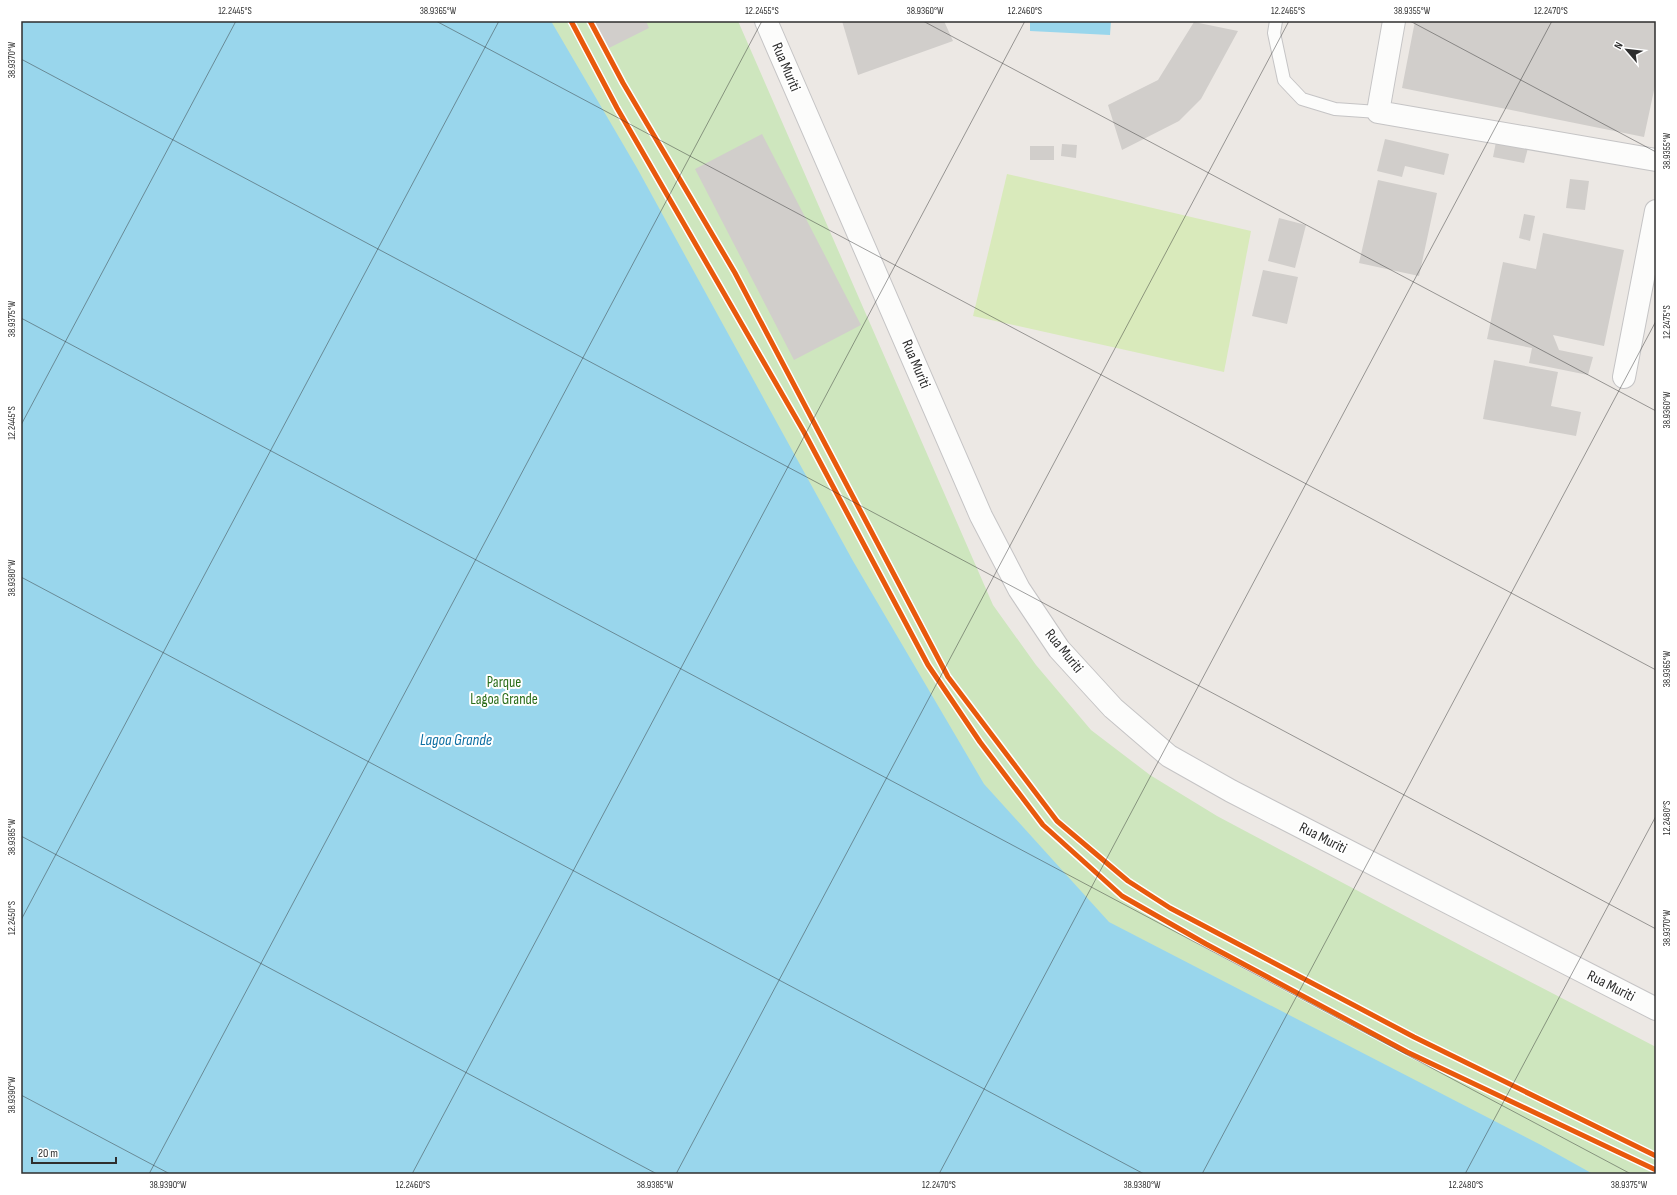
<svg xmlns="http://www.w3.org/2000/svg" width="1677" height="1195" viewBox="0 0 1677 1195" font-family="'Sofia Sans Condensed',sans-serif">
	<rect width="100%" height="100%" fill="#ece8e4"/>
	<!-- green -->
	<path fill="#cee6be" d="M21,21H738L993,605L1036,665L1091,730L1150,775L1217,816L1477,954L1656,1047V1174H21Z"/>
	<!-- pitch -->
	<path fill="#d9eabb" d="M1007,174L1251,231L1224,372L973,316Z"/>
	<!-- water -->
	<path fill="#99d6ec" d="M21,21H551L637,168L853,561L984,784L1109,922L1541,1145L1593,1174H21Z
		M1030,21H1111L1110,35L1030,31Z"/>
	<!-- building -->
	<path fill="#d1cecb" d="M593,21H646L649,28L607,49Z
		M842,21H944L953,41L858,75Z
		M1415,21H1656V81L1644,137L1402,88Z
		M1194,22L1238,31L1201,99L1179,121L1122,150L1108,105L1158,80Z
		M762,134L861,325L794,360L695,169Z
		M1385,139L1449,154L1444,175L1405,166L1402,177L1377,171Z
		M1496,142L1528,148L1524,163L1493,157Z
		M1062,144L1077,145L1076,158L1061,156Z
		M1030,146H1054V160H1030Z
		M1570,179L1589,181L1585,210L1566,208Z
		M1378,180L1437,193L1419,276L1359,263Z
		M1524,214L1535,216L1530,241L1519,238Z
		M1279,218L1306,225L1295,268L1268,261Z
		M1543,233L1624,250L1604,346L1553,335L1559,350L1593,357L1588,375L1529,363L1532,348L1487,339L1503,262L1536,269Z
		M1263,270L1298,277L1287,324L1252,316Z
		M1494,360L1558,372L1551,406L1581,412L1576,436L1483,419Z"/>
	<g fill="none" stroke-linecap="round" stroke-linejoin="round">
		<defs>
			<path id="service" d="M1276,21L1274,33L1284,80L1302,99L1335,109L1378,112"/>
			<path id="minor" d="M766,21L981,516L1019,589L1059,649L1113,708L1169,756L1231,791L1656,1009
				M1394,21L1378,112L1656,160
				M1624,377L1656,211"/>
		</defs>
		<!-- service casing -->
		<use href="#service" stroke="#c5c4c5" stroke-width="14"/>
		<!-- minor casing -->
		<use href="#minor" stroke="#c5c4c5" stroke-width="24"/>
		<!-- service -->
		<use href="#service" stroke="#fcfcfb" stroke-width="12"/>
		<!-- minor -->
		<use href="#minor" stroke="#fcfcfb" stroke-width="22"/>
		<defs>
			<path id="cycleway" d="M571,21L617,108L804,432L928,665L980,742L1043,825L1122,896L1206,944L1407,1052L1656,1170
				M590,21L623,83L735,273L948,677L1057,821L1128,881L1170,908L1414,1037L1656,1156"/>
		</defs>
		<!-- cycleway casing -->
		<use href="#cycleway" stroke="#fff" stroke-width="8"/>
		<!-- cycleway -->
		<use href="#cycleway" stroke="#e8590c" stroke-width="5"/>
	</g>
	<!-- ticks -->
	<path fill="none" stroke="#2e2e2e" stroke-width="1" stroke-opacity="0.45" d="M436,21L1656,670M923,21L1656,411M1410,21L1656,152M21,59L1656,929M21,318L1631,1174M21,425L236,21M21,577L1144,1174M21,836L657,1174M21,920L499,21M21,1095L170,1174M149,1174L762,21M412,1174L1025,21M676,1174L1289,21M939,1174L1552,21M1202,1174L1656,321M1465,1174L1656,816"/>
	<g text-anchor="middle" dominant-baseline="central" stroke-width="4" stroke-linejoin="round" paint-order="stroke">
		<!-- street labels -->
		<g font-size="15" fill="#2e2e2e" stroke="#fff">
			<text transform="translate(786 67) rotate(67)">Rua Muriti</text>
			<text transform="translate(916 364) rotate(67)">Rua Muriti</text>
			<text transform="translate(1064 651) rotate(51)">Rua Muriti</text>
			<text transform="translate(1323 838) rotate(27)">Rua Muriti</text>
			<text transform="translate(1611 986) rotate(27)">Rua Muriti</text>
		</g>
		<!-- park labels -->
		<g font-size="15" fill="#2c6e1b" stroke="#fff">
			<text x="504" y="682">Parque<tspan x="504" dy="17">Lagoa Grande</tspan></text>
		</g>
		<!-- water labels -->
		<g font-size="16" font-style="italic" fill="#0d6fa3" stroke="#fff">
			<text x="456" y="740">Lagoa Grande</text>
		</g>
	</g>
	<!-- border -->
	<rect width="1677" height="1195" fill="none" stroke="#ffffff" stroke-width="44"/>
	<!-- north arrow -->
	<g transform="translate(1627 50) rotate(298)" stroke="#ffffff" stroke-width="3" paint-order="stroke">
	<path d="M0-3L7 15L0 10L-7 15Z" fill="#2e2e2e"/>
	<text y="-6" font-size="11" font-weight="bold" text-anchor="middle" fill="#2e2e2e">N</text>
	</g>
	<!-- scale -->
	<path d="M32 1157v6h84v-6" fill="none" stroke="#2e2e2e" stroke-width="2"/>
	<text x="38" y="1157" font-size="12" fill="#2e2e2e" stroke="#ffffff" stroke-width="3" paint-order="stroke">20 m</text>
	<rect x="22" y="22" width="1633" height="1151" fill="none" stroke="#2e2e2e" stroke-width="1.5"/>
	<g font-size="10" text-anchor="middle" fill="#2e2e2e">
		<text x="235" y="14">12.2445°S</text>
		<text x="438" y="14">38.9365°W</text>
		<text x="762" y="14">12.2455°S</text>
		<text x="925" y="14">38.9360°W</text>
		<text x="1025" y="14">12.2460°S</text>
		<text x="1288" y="14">12.2465°S</text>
		<text x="1412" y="14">38.9355°W</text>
		<text x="1551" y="14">12.2470°S</text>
		<text transform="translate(11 60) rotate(-90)" y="4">38.9370°W</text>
		<text transform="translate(1666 151) rotate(-90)" y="4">38.9355°W</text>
		<text transform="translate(11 319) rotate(-90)" y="4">38.9375°W</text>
		<text transform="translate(1666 322) rotate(-90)" y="4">12.2475°S</text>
		<text transform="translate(1666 410) rotate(-90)" y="4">38.9360°W</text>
		<text transform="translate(11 423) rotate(-90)" y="4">12.2445°S</text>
		<text transform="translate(11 578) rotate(-90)" y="4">38.9380°W</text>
		<text transform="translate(1666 669) rotate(-90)" y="4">38.9365°W</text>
		<text transform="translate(1666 818) rotate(-90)" y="4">12.2480°S</text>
		<text transform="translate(11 837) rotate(-90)" y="4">38.9385°W</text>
		<text transform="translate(11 918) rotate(-90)" y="4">12.2450°S</text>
		<text transform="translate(1666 928) rotate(-90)" y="4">38.9370°W</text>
		<text transform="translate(11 1095) rotate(-90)" y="4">38.9390°W</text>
		<text x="168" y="1188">38.9390°W</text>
		<text x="413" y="1188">12.2460°S</text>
		<text x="655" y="1188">38.9385°W</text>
		<text x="939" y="1188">12.2470°S</text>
		<text x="1142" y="1188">38.9380°W</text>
		<text x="1466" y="1188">12.2480°S</text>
		<text x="1629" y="1188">38.9375°W</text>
	</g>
</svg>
